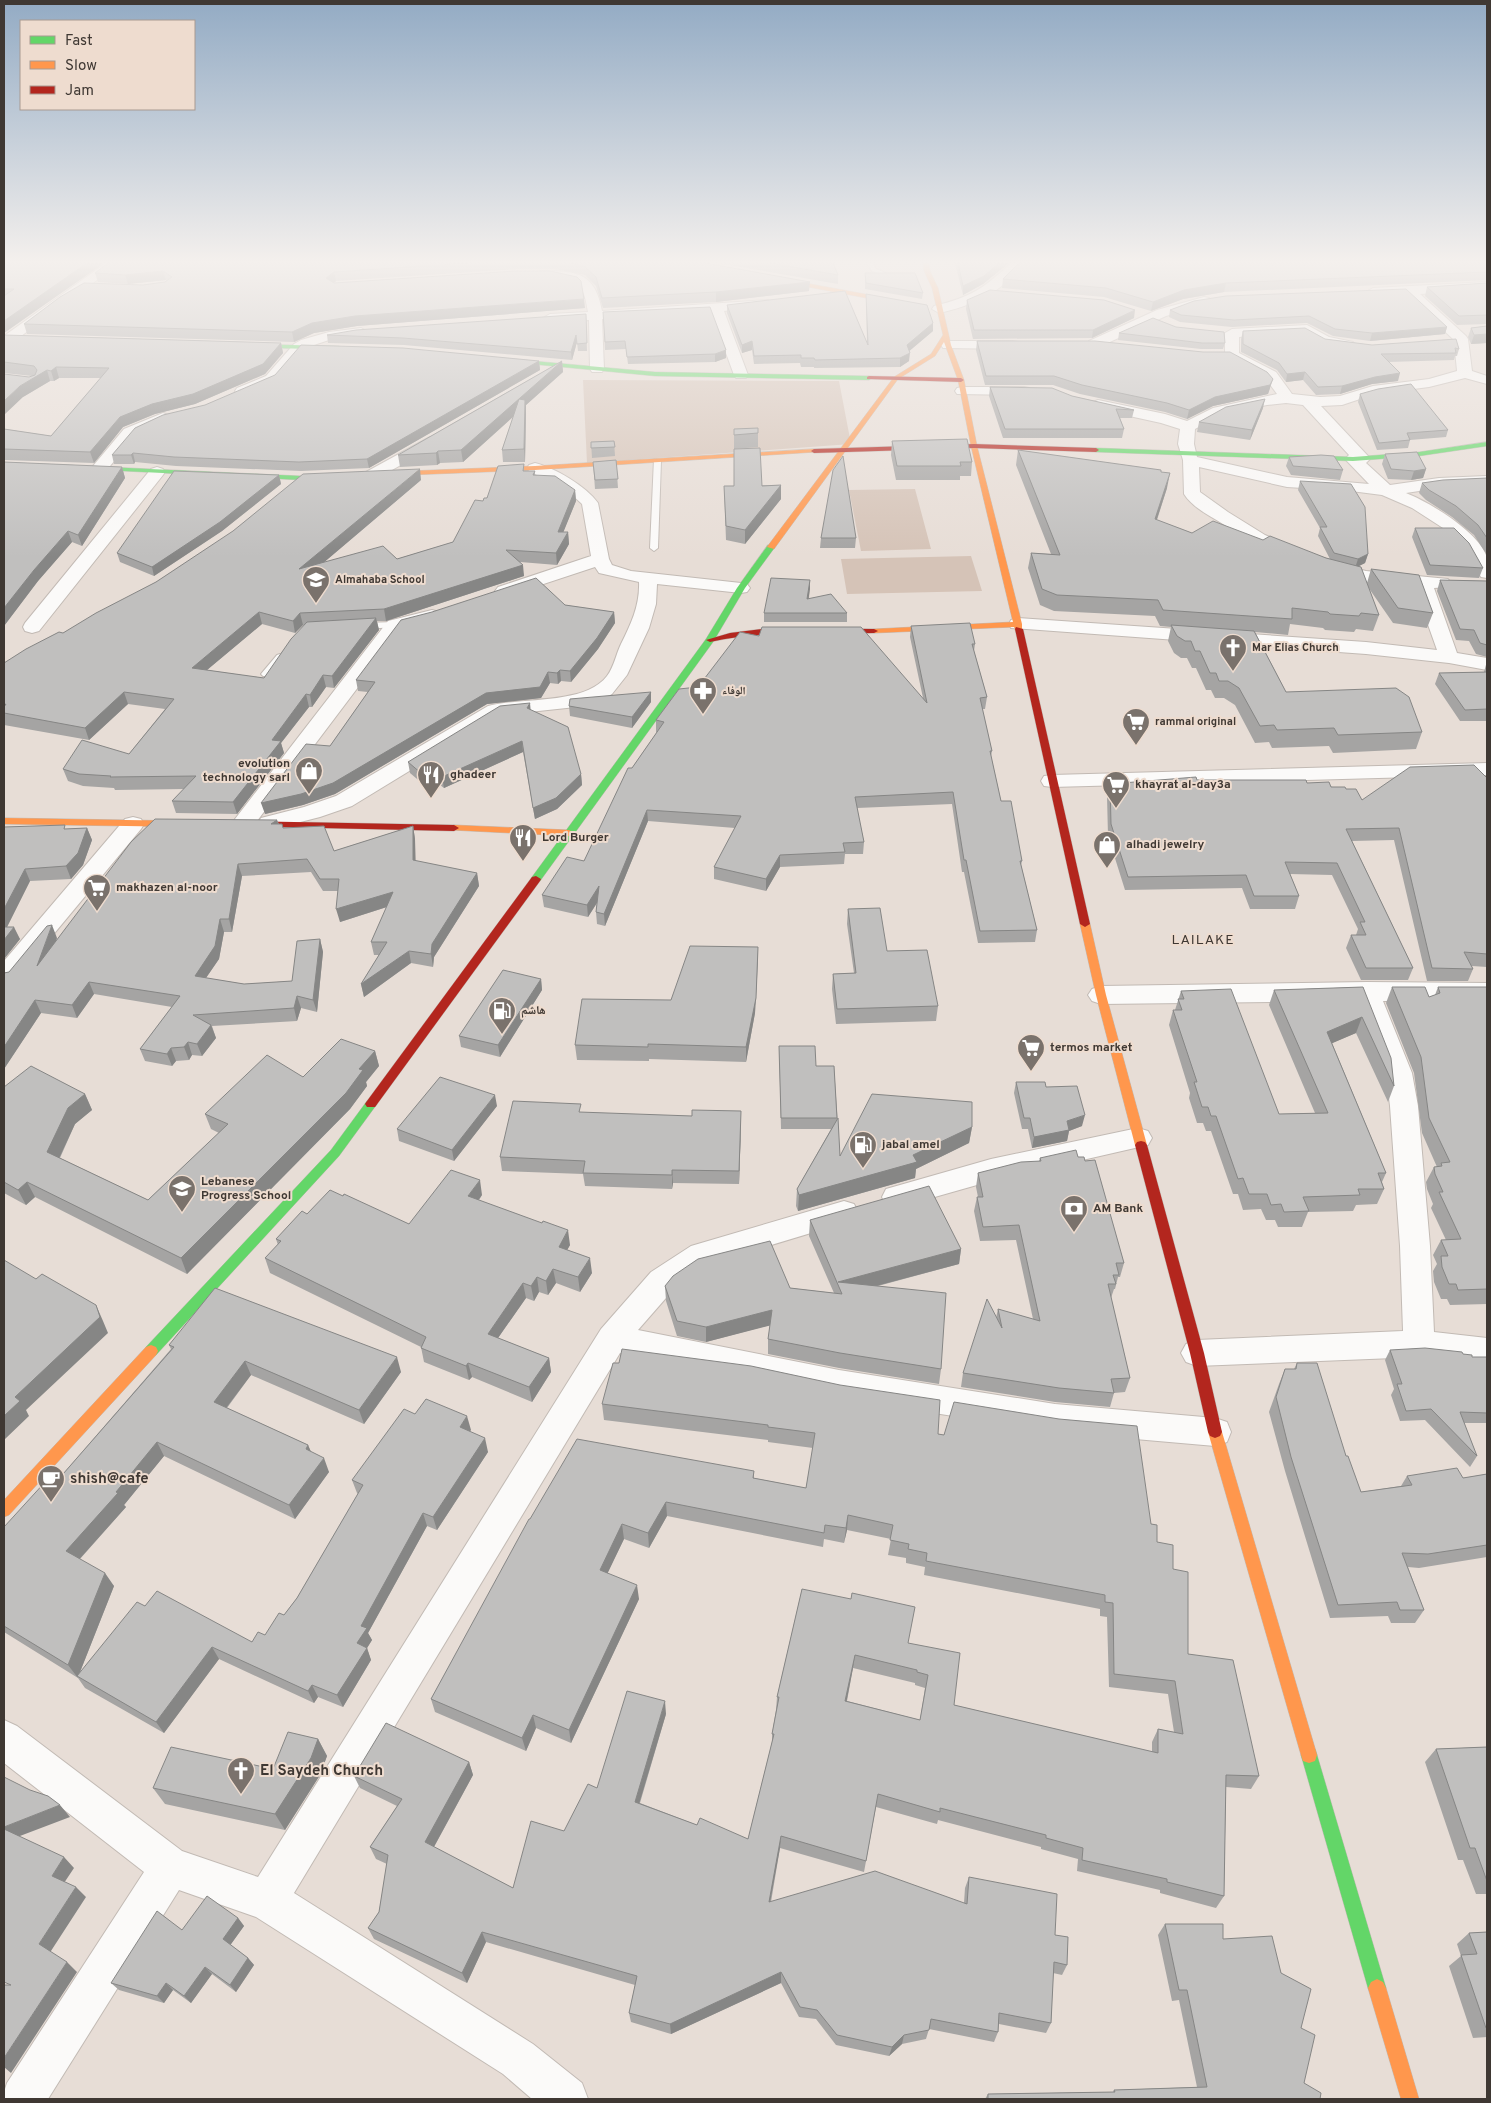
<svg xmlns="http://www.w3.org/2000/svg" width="1491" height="2103" viewBox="0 0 1491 2103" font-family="Overpass,'Noto Naskh Arabic',sans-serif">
	<rect width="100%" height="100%" fill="#e7ddd6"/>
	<!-- green -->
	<path fill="#d5c3b7" d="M583,380L839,381L851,444L587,463Z
		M915,489L931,549L861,551L849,490Z
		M971,556L982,591L847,594L841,559Z"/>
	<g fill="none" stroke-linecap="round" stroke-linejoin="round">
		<defs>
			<path id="lane" d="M867,263H873L876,269L888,274L885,276L872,271Z
				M654,459L661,461L658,548L654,551L650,548Z
				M395,622L398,623V627L362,629L357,626L362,623Z
				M280,654L285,657L283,659L269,676H263L261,674L277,655Z"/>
			<path id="street" d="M106,263H120L13,342H4V336Z
				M1011,263H1024C1003,292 973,306 939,313L932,309L934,306C971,297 983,289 1011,263Z
				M543,271C578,271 595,273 602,311L768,300L770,303L768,306L724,311L748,375L746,378H736L734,375L711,312L602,319L604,369L602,372H592L590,369L589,320L550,322L543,318L550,314L588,312C582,269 569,285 538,278L537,275L538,272Z
				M1487,282V290L1420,294L1466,336L1468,339L1472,371L1487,376V384L1465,378L1429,387L1375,394L1342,405L1321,406L1368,456L1370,459L1366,463L1390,485L1439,478L1487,476V486L1439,488L1406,493C1429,502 1477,531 1486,555C1489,561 1487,571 1487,578L1481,577L1467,552L1443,528L1412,508L1382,495L1351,491L1287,487L1199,467L1200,492L1228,512L1265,535L1322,561L1366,571L1448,579L1451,583L1448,587L1434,588L1457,653L1487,658V670L1449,663L1366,654L1011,628L1009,624L1011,620L1018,618L1366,642L1437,650L1415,588C1391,585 1367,583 1344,578C1300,569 1260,548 1223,524C1210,516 1192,507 1184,494L1183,460L1178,444L1180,429L1161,423L1093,408L1090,405L1093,402L1098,400L1165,414L1187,421L1213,408L1277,394L1266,379L1227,358L1225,355V333L1232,329L1307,325L1329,337L1353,342L1355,345L1353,348L1348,349L1320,344L1304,333L1239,337V353L1276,372L1292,394L1320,397L1340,396L1373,386L1429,379L1457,371L1454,340L1405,294L1373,296L1366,292L1373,288ZM1286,403L1303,405L1349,455L1345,459L1369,484L1287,477L1197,457L1194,444L1195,429L1223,414L1267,405Z
				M1204,297L1209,298L1211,301L1209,304L1166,316L1099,347H1089L1087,344L1089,341L1157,310Z
				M361,328L368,332L366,335L329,340L311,346L304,350L276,382L242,395L237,394L235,391L237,388L266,376L294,344L301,340L329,332Z
				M948,341H1013L1018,342L1020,345L1018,348L1013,349L943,348L941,345L943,342Z
				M962,387H1024L1029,388L1031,391L1029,394L1024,395L957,394L955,391L957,388Z
				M163,413L168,415L171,418L168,421L136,435L105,472H93L91,469L93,466L124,429Z
				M430,437L436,439L438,442L436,445L378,478H366L364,475L366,472Z
				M535,463C555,468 586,486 598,503L609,559L612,565L631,571L741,583L747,584L750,588L747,592L741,593L657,584L656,604L649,628L627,675L612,694L598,701L576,707L501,715L352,806L320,817L269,830L261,828L258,823L261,818L304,807L336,796L488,706C522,697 585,705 607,676C614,667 616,654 621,644C631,624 640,605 639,582L599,573L595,567L504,597L498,595L495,591L498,587L591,556L582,504L570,493L529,471L527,468L529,465Z
				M157,467L163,469L165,472L163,475L39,631L32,633L25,631L23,627L25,623L151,469Z
				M432,610L439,612L441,616L439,620L402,629L251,829L243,831L235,829L232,824L235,819L388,621Z
				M1487,763V775L1052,787L1044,786L1041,781L1044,776L1052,775Z
				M133,817L141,819L144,824L141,829L13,983L4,985V961L125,819Z
				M1367,982L1487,983V1000L1383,1001L1412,1073L1418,1106L1430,1246L1434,1332L1487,1338V1364L1419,1357L1197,1366L1186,1362L1181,1353L1186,1344L1197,1340L1403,1331L1400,1246L1390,1106L1386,1073L1358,1001L1101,1004L1092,1001L1088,995L1092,989L1101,986Z
				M1138,1128L1148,1131L1152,1138L1148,1145L991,1181L896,1208L886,1205L882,1197L886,1189L991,1159Z
				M844,1201L854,1204L858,1212L854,1220L712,1263L673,1290L638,1330L839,1370L1055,1404L1215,1418L1227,1422L1231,1432L1227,1442L1215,1446L1055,1432L839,1398L620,1353L294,1893L533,2044L582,2083L588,2099H532L503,2074L256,1917L179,1890L48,2099H4V2092L7,2083L144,1872L4,1763V1720L17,1726L182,1851L258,1877L601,1329L651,1272L691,1246Z"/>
			<path id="fast" d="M244,344L339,346L342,348L339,350L242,347V345Z
				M501,358L655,372L869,376L872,378L869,380L655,376L499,361V359Z
				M1487,442V446L1419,456L1353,461L1096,452L1093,450L1096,448L1353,457L1419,452Z
				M86,466L301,476L335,475L339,477L335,479L301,480L84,469V467Z
				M768,545L775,547L745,588L713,642L540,881H532L531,879L532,877L706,639L737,588Z
				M371,1100L375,1101L377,1104L339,1156L156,1355L151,1357L146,1355L144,1351L146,1347L331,1150L367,1101Z
				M1309,1747L1315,1749L1317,1755L1386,1988L1383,1994L1377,1997L1371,1994L1368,1988L1301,1755L1303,1749Z"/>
			<path id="slow" d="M923,263H929L930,271L938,288L951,345L964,380L977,446L1022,624V631H1016L1014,627L874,633L870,631L874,629L1013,622L971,446L958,380L944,342L935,356L898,379L774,549L767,547L894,377L931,354L943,335L932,288L924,271Z
				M773,277L903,301L906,303L903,305L771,280Z
				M814,449L817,451L816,452L535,470L383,476L379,474L383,472L535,466Z
				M4,818L187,821L192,824L187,827L4,824Z
				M454,825L569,830L574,833L569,836L451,830L449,828Z
				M1085,921L1090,924L1106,995L1147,1145L1145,1148H1137L1135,1145L1096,995L1080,924Z
				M151,1345L156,1347L158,1351L156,1355L9,1515L4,1517V1500L146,1347Z
				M1215,1426L1220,1428L1222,1432L1317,1755L1315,1761L1309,1763L1303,1761L1301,1755L1208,1432L1210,1428Z
				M1377,1979L1383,1982L1386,1988L1419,2099H1401L1368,1988L1371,1982Z"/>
			<path id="jam" d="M869,376L961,378L964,380L961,382L867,379V377Z
				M974,444L1096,448L1099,450L1096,452L974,448L814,453L811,451L814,449Z
				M1016,627L1023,629L1090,924L1085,927L1080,924L1015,629Z
				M771,628L874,629L878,631L874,633C819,634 764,630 710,642L706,640L730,633Z
				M240,821L454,825L459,828L454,831L237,826L235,824Z
				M536,876L541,879L540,881L375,1107H367L365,1104L367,1101L532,877Z
				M1141,1141L1145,1142L1147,1145L1204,1353L1222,1432L1220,1436L1215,1438L1210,1436L1208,1432L1190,1353L1135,1145L1137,1142Z"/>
		</defs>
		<!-- lane casing -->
		<use href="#lane" stroke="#c2bab4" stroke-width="2"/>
		<!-- street casing -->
		<use href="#street" stroke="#c2bab4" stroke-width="2"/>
		<!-- fast casing -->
		<use href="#fast" stroke="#c2bab4" stroke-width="1"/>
		<!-- slow casing -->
		<use href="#slow" stroke="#c2bab4" stroke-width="1"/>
		<!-- jam casing -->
		<use href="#jam" stroke="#c2bab4" stroke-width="1"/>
		<!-- lane -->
		<use href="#lane" fill="#fbfaf9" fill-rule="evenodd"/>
		<!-- street -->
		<use href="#street" fill="#fbfaf9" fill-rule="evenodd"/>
		<!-- fast -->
		<use href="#fast" fill="#63d668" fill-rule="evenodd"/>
		<!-- slow -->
		<use href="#slow" fill="#ff974d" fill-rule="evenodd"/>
		<!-- jam -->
		<use href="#jam" fill="#b3261e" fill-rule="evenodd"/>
	</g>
	<!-- wall -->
	<path fill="#a5a4a3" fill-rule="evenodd" d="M4,263H104L4,333Z
		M108,263H705L809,291L716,302L603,308L596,286L585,275L555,269H517L336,281L334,283L585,308L357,326L314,333L294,342L27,334L24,324L143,285L165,282L167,281L166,280L128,284L98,282L95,273Z
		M718,263H833L838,275V284Z
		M955,263H1009L983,284L963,295Z
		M1487,263V280L1224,292L1183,299L1151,311L1104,297L1002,288L1003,279Z
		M865,273L923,293L922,299L865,289Z
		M1487,283V324L1457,325L1425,296L1427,287Z
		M866,294L933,323V331L909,351V361L900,367L814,368V367H801L800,363L754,364L752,350L742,353L727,313V305L867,343Z
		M967,300L1134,318L1092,338L973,339L966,309Z
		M1194,301L1447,327L1445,334L1370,341L1333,336L1307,323L1232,327L1180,322L1169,317L1170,310Z
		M603,312L726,358L715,362L628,364L626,349L605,350Z
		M586,314L587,351H578L577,342L572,360L404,345L328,343L327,335Z
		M1487,326V343L1471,344L1468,337L1471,328Z
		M1176,327L1225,343L1223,349H1201L1118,340L1119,333Z
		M1243,331L1325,339L1372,345L1459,349L1457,356H1455L1454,360L1388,362L1398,381L1372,384L1340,394L1316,395L1303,380L1286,382L1277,370L1241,352V339Z
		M4,335L281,343L283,353L265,374L195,404L155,414L123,427L94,463L4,460V429L51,436L101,378H59L54,381H50L23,397L29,377L32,376L4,373Z
		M977,341L1270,388L1268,394L1213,406L1187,419L1165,412L1080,394L1053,385H985L976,350Z
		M539,361L540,370L369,468L301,471L176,466L135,462L134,464H114L112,455Z
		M562,361L563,372L526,405V412L525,462H503L502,450L513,417L463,462L440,463L437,465L400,467L398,455Z
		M990,387L1072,396L1134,410L1132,418H1120L1124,429L1122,438H1003L989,396Z
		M1360,394L1448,430L1446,437L1410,440L1408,448L1377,450L1358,402Z
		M1263,408L1250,440L1197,432L1199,422Z
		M734,429L758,433V447L734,449Z
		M614,441L615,456L592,458L591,442Z
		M892,441L972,462L971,476H960V480H896L891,455Z
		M1018,450L1161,472L1167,488L1157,520L1192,533L1263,540L1330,559L1318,536L1320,528L1298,490L1300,481L1368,554L1365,563L1359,566L1367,583L1371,569L1433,613L1427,628L1393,623L1368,587L1379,615L1373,631L1356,629L1354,632L1325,630L1323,628L1290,624L1288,635L1255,632L1286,692L1422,732L1416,749L1333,753L1329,746L1272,748L1269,742L1255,743L1235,705L1224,698H1215L1211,690H1206L1196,668H1192L1187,658H1181L1174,653L1168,641L1171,627L1160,626L1155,616L1054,611L1040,605L1028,568L1031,553L1051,554L1016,465Z
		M1385,454L1426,469L1423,478L1411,480L1388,479L1382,464Z
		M1289,457L1343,470L1340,480L1291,475L1286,466Z
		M616,460L618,488L595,489L593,462Z
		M4,462L122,467L125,478L82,546L72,542L38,581L4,626Z
		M524,464V471H535V476L575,490L576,501L563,532H568L569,544L557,565L520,562L524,576L386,621H377L379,630L334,688L326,687L312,707H309L281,743L284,753L237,814L176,813L172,801L184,789L115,790L114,788L83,786L68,781L63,769L129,754L165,709L128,704L89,740L4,725V663L63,633L421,480L323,563L397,559L453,542L483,501ZM262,624L295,633L303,625H305L264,678L207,670Z
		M279,475L281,484L222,531L154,576L120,562L117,553Z
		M1487,478V555L1474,535L1452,517L1426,500L1419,493L1422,483Z
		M781,485V499L745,544L726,540L724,486Z
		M1415,528L1483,568L1479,578L1427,575L1412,537Z
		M821,538H856L855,548H820Z
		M810,580L809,599L847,613V622H764V613Z
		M1440,580L1487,581V657L1476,654L1469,641L1456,640L1437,591Z
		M565,605L614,612L615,623L598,649L571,682L561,681L558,684L550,683L541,698L487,704L335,794L303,805L265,814L330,746L368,692L358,691L356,680Z
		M911,626L975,644L974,651L987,697L985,709H982L992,751L991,756L1001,801L1022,861L1021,865L1037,930L1035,942L978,943L964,872H962L952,804L857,808L864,842L863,854H845L844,864L780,867L766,891L714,879V867L735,828L648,821L605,926L597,924L596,912L597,903L588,917L544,907L542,895L584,861L632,768L657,732H656V720L923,698L910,637Z
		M1487,661V721H1460L1435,684L1439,673L1484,672Z
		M651,692V702L632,728L570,716L569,706Z
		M531,710L581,774L582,785L557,809L535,819L523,752L444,788L440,785L430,790L410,773L408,762Z
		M1487,778V967L1472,966L1473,969L1468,981H1427L1394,840L1352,841L1413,968L1408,980H1361L1346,948L1351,935H1356L1358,929L1332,875L1290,874L1299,896L1295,909H1250L1242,888L1125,890L1108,836L1107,796L1110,784L1197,780L1307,783L1346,789L1362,800Z
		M277,820L279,824L283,828L334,851L413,826L415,839V861L477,873L479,886L434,957L433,967L411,963L364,997L361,984L379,955H374L371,942L387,907L340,922L338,891H323L311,872L242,876L232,932H224L219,959L206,978L244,984L292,981L320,939L323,952L317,1012L301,1008L297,1021L212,1026L216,1038L202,1056L192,1055L189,1060L176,1061L172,1066L145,1061L140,1049L172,1007L94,994L77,1018L41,1013L4,1069V973L9,972L57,938L56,940Z
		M4,827L67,829L87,828L92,840L83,865L71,879L30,881L7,927L20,939L4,959Z
		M848,909L938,1006L936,1021L836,1024L832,989L833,974L854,973L847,924Z
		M758,962L755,1013L746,1062L649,1059V1061L577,1060L575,1045L671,1000Z
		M541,979L542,990L500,1057L461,1047L459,1036Z
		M1363,987L1394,1086L1388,1102L1356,1033L1332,1043L1386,1173L1382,1182L1384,1189L1377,1204L1356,1205L1353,1211L1308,1212L1302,1227H1278L1275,1220H1266L1261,1209L1243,1210L1238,1194H1233L1211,1131H1206L1203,1123H1197L1189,1098L1190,1093L1169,1025L1173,1010H1175L1181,991L1279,1114L1315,1113L1269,1005L1274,990Z
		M1392,987L1429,997L1435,995L1438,987H1487V1304L1450,1305L1447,1299H1441L1434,1282L1433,1271L1437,1264L1433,1255L1441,1240H1446L1431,1208L1433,1204L1427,1189L1426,1182L1434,1167H1437L1422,1133L1414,1073L1386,1003Z
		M779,1046L816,1066H834L840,1156L972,1127L969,1143L916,1169L915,1178L798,1211L796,1206L797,1189L831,1129H781Z
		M375,1051L379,1066L366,1082L367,1086L350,1109L187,1274L35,1197L26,1205L4,1193V1087L85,1094L92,1110L75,1124L60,1158L148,1200L219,1133L211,1129L205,1114L303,1077Z
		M1016,1082L1046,1087L1082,1126L1069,1131L1067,1141L1032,1148L1028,1129H1022L1014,1093Z
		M497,1106L454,1161L399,1141L397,1129Z
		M582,1113L741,1125L739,1184L673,1183L672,1189L585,1186L583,1174L502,1171L500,1157Z
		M1078,1157L1085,1161L1124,1263L1120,1277H1118L1115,1289H1114L1111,1298L1130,1378L1125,1392L1114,1393L1110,1407L1055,1402L961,1387L963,1373L996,1318L998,1309L1033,1319L1016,1240L980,1241L974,1211L977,1197H978L976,1187L978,1173L1039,1161L1040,1158Z
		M482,1195L479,1200L570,1245L567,1250L592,1273L580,1292L556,1283L548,1295L539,1292L534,1301L526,1298L498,1338L549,1358L551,1372L532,1402L472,1377L469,1380L424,1362L421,1347L270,1273L265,1258L278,1245L276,1239L307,1214L343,1196L409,1224Z
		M810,1220L961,1249L959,1264L878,1286L941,1369L939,1384L839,1368L768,1354V1339L770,1325L706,1342L677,1336L666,1301L665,1286L790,1288L834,1293L809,1236Z
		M169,1345L401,1372L364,1424L251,1375L227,1408L308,1445L311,1452L329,1472L295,1519L164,1456L124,1505L126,1507L80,1559L114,1586L80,1672L145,1606L252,1642L265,1635L284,1615L297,1598L358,1494L357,1493L352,1480L415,1414L471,1430L469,1431L488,1452L437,1530L427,1526L368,1633L372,1640L367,1648L371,1660L343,1707L318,1697L314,1703L219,1659L164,1733L85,1688L78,1678L4,1632V1527L63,1474L171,1349Z
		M1390,1350L1463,1354L1472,1357H1487V1423H1464L1477,1456L1470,1467L1425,1420L1400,1421L1391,1395L1394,1389L1385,1360Z
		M1297,1363L1346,1456L1361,1492L1401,1486L1407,1476L1463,1478L1487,1474V1557L1419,1568L1408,1567L1424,1610L1415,1623H1391L1388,1616L1330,1618L1285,1471L1269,1412L1279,1384L1285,1369H1294Z
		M602,1404L938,1434L1151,1524L1157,1542L1173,1569L1188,1654L1259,1776L1251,1789L1226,1787L1224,1896L1216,1908L1160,1893V1890L1077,1871L1078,1859L1041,1849V1847L938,1820L937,1824L876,1807L864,1872L780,1848L771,1902L964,1903L965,1888L969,1877L1055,1935L1067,1965L1062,1975L1053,1973L1051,2023L1046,2033L999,2024L998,2032L994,2042L929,2029L926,2039L902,2044L889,2056L836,2045L816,2019L799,2017L781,1983L671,2034L631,2022L629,2013L635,1985L486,1942L467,1983L374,1939L368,1928L379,1912L387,1864L376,1859L370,1847L397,1806L360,1788L354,1776L469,1762L473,1775L434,1847L513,1888L564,1831L597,1788L666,1714L640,1803L697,1825L748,1839L772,1742V1734L776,1710L777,1697L802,1589L908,1643L954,1705L1152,1752V1742L1158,1729L1174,1732L1168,1694L1109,1687L1107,1617L1100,1616V1609L924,1575L925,1567L906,1563V1558L888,1555L891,1539L847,1530L844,1543L824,1539L823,1547L667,1516L649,1548L624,1539L607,1573L639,1599L571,1743L536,1728L526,1751L435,1712L431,1699L530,1519L754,1471V1478L806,1488L813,1448L768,1442V1440L604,1420ZM853,1668L915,1683V1685L925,1688L920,1720L847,1701Z
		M318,1739L327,1756L320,1775L285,1830L165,1804L153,1788L273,1769Z
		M1487,1747V1894H1476L1463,1860H1458L1425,1762L1436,1749Z
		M238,1918L244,1926L230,1945L248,1958L254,1965L236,1992L212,1974L191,2003L173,1990L164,2003L119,1990L111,1983L182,1930Z
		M1165,1924L1223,1939L1281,1973L1301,2028L1304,2083L1320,2099H985L988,2094L1113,2092L1114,2090L1197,2087L1179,2000L1172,2001L1158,1935Z
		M1487,1932V2038V2037L1473,2038L1449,1966L1461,1956L1457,1944L1469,1933Z"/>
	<!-- shaded-wall -->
	<path fill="#868685" d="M87,263H104L4,333V321Z
		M999,263H1009L983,284L963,295V286Z
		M163,271L166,280L128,284L125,275Z
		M334,272L336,281L327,288L326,278Z
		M810,282L809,291L716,302V292Z
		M1226,283L1224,292L1183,299L1151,311L1153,302L1184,290Z
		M584,299L585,308L357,326L314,333L294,342L292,332L312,323L355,316Z
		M1135,310L1134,318L1092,338L1093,330Z
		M933,323V331L907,353V345Z
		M1447,327L1445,334L1370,341L1372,333Z
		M1487,334V343L1471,344L1474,335Z
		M576,335L577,342L572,360L571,352Z
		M752,341V350L742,353V345Z
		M281,343L283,353L265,374L195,404L155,414L123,427L94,463L90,452L120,417Z
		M726,350V358L715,362V354Z
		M910,353L909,361L900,367V358Z
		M539,361L540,370L369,468L367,459Z
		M562,361L563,372L526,405V412L525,462L524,449L525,406L463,462L461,450Z
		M56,367L59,378L54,381L51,371Z
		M47,370L50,381L23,397L4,415V401L20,386Z
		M1305,372L1303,380L1286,382L1287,374Z
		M1400,373L1398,381L1372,384L1340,394L1342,386L1375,377Z
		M1273,379L1268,394L1213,406L1187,419L1189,410L1215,397Z
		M1265,399L1263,408L1250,440L1252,430Z
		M438,451L440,463L437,465L436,453Z
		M133,453L135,462L134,464L131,455Z
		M122,467L125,478L82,546L78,535Z
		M420,469L421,480L302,581L299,569Z
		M1426,469L1423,478L1411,480L1414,471Z
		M1170,473L1167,488L1152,534L1155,519Z
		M279,475L281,484L222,531L154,576L152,567Z
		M781,485V499L745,544V530Z
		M575,490L576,501L559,543L558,532Z
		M68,531L72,542L38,581L4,626V608L34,570Z
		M568,532L569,544L557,565L556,553Z
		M1368,554L1365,563L1355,568L1358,559Z
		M523,565L524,576L386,621L384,609Z
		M810,580V589L807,608V599Z
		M259,612L262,624L195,680L192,668Z
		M614,612L615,623L598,649L571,682L570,671Z
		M300,613L303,625L295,633L293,621Z
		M376,618L379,630L334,688L332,676Z
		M560,670L561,681L558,684L557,673Z
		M548,672L550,683L541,698L487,704L335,794L303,805L265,814L261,803L486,693Z
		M323,675L326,687L312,707L310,695Z
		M124,692L128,704L89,740L85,728Z
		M651,692V702L632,728V717Z
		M306,694L309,707L281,743L284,753L237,814L233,802L272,740Z
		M530,703L531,714L527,708Z
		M522,741L523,752L444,788L442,777Z
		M439,774L440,785L430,790L428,779Z
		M581,774L582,785L557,809L535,819L533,808Z
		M647,810L648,821L605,926L604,914Z
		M277,820L281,832L271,824Z
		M413,826L415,839L416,873L413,860Z
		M87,828L92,840L83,865L71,879L66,866Z
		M780,855V867L766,891V879Z
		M238,864L242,876L232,932L229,919Z
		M25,869L30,881L4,933V909Z
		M477,873L479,886L434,957L433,967L431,954L432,944Z
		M599,886L600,898L588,917L587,905Z
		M393,892L396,904L340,922L336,909Z
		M220,919L224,932L219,959L199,988L195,976Z
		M52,925L57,938L42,978L37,966Z
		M14,927L20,939L4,959V940Z
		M320,939L323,952L317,1012L313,1000Z
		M758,947L755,1013L746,1062V1047Z
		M409,951L411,963L364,997L361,984Z
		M541,979L542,990L500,1057L498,1045Z
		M89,982L94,994L77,1018L72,1005Z
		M297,996L301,1008L297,1021L294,1008Z
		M35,1000L41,1013L4,1069V1047Z
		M1362,1017L1356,1033L1321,1048L1327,1032Z
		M211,1025L216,1038L202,1056L197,1044Z
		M188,1042L192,1055L189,1060L184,1047Z
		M171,1048L176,1061L172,1066L167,1054Z
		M375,1051L379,1066L366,1082L367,1086L350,1109L187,1274L181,1258Z
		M85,1094L92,1110L75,1124L55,1167L47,1152L68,1108Z
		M495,1095L497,1106L454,1161L452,1150Z
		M741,1111V1125L739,1184V1171Z
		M1085,1115L1082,1126L1069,1131L1067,1141L1032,1148L1034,1137L1067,1121Z
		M972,1127L969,1143L916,1169L915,1178L798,1211L799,1195L913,1155Z
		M672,1170L673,1183L672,1189Z
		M480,1180L482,1195L471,1210L468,1196Z
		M27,1182L35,1197L26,1205L18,1190Z
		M568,1230L570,1245L561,1261L559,1247Z
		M961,1249L959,1264L842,1295L838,1282Z
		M590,1258L592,1273L580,1292L578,1277Z
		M553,1269L556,1283L548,1295L546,1281Z
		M537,1277L539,1292L534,1301L531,1286Z
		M523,1283L526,1298L491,1348L488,1334Z
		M96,1305L103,1321L108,1333L26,1410L29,1416L4,1440V1416L15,1397Z
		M772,1310V1325L706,1342V1327Z
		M397,1357L401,1372L364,1424L359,1410Z
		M549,1358L551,1372L532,1402L529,1387Z
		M245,1361L251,1375L220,1416L214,1402Z
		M468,1363L472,1377L469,1380L466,1366Z
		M467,1416L471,1430L463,1441L460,1427Z
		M485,1438L488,1452L437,1530L433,1517Z
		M157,1442L164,1456L124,1505L126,1507L75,1564L66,1551Z
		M308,1445L314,1459L306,1449Z
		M324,1458L329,1472L295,1519L289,1505Z
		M666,1502L667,1516L649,1548L648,1533Z
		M423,1513L427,1526L368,1633L372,1640L367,1648L371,1660L343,1707L337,1695L357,1643L361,1626Z
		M848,1515L847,1530L844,1543L846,1528Z
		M622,1524L624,1539L602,1585L600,1570Z
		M105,1573L114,1586L78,1677L77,1676L78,1678L68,1665Z
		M637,1585L639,1599L571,1743L569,1730Z
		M212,1647L219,1659L164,1733L156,1722Z
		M855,1655L853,1668L844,1714L845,1701Z
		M312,1685L318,1697L314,1703L308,1691Z
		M665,1701L666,1714L636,1814L635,1802Z
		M533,1715L536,1728L526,1751L522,1738Z
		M318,1739L327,1756L320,1775L285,1830L275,1814Z
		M469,1762L473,1775L430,1854L425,1842Z
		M60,1805L70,1817L12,1839L4,1831V1827Z
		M781,1836L780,1848L768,1913L769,1902Z
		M64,1857L74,1868L62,1886L52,1876Z
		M76,1887L86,1897L49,1954L39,1944Z
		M238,1918L244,1926L229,1947L223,1939Z
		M482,1932L486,1942L467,1983L462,1973Z
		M248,1958L254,1965L236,1992L230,1985Z
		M67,1962L77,1972L11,2073L4,2067V2058Z
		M205,1967L212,1974L191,2003L184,1996Z
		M781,1972V1983L671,2034L670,2024Z
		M166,1983L173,1990L164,2003L157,1996Z
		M904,2035L902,2044L889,2056L892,2047Z"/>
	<!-- building -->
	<path fill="#c0bfbe" stroke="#868685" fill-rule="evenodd" d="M4,263H87L4,321V296L14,289H4Z
		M108,263H469L334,272L326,278L334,283L516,271H550L577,277L581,281L584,299L355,316L312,323L292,332L24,324L60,297L84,283L143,285L165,282L172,277L163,271L125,275L95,273Z
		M570,263H705L810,282L716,292L602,298L596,277L584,266Z
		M770,263H833L838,275Z
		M958,263H999L984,276L963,286Z
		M1019,263H1487V272L1226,283L1184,290L1153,302L1106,288L1003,279Z
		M865,273H915L923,293L866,283Z
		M1487,283V315L1459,316L1427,287Z
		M1406,289L1447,327L1372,333L1335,329L1309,316L1234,320L1181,315L1170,310L1194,301L1226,296Z
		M990,290L1104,300L1135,310L1093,330H974L967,300Z
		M845,291L868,345L866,294L927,305L933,323L907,345L910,353L900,358L815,360L814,358H801V355L754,356L752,341L742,345L727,305Z
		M710,307L726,350L715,354L627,357L625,341L605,342L603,312Z
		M586,314L587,343L577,344L576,335L571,352L403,338L327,335L356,330Z
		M1153,318L1176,327L1224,332L1225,343H1202L1119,333Z
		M1487,326V334L1474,335L1471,328Z
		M1305,328L1325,339L1372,345L1456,339L1459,349L1455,348L1456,353L1381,354L1400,373L1375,377L1342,386L1318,387L1305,372L1287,374L1279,363L1243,344V331Z
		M4,335L281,343L263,364L193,394L152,404L120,417L90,452L4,449V429L51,436L109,368L56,367L51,371L47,370L20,386L4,401V374L29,377L35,375L37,370L34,366L4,362Z
		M977,341H1095L1203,352H1230L1267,372L1273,379L1270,385L1215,397L1189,410L1167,403L1082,385L1054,376H986Z
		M301,345L403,348L539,361L367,459L299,462L174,457L133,453L131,455H112L135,428L163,415L205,405L275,375Z
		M562,361L461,450L438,451L436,453L398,455Z
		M1411,384L1448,430L1407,433L1410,440L1379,443L1360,394L1378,389Z
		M990,387L1052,388L1072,396L1134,410L1116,409L1124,429H1005Z
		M519,399L525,400L524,449L502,450Z
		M1265,399L1252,430L1199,422L1226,407Z
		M758,428V433L734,435V429Z
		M967,439L972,462H960L961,466H897L892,441Z
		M614,441L615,447L591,448V442Z
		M760,448L762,486L781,485L745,530L726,526L724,486H734V449Z
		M1018,450L1161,470V472L1170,473L1155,519L1192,533L1213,521L1263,540L1270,536L1326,558L1361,567L1379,615L1361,613L1359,616L1330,614L1328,612L1292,608V619L1163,610L1158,600L1057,595L1042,589L1031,553L1060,555Z
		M1417,452L1426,469L1414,471L1391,469L1385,454Z
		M1321,455L1334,456L1343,470L1293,466L1289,457Z
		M843,456L856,538H821L833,470Z
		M616,460L618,479L595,480L593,462Z
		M4,462L122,467L78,535L68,531L34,570L4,608Z
		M524,464L523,471H535L533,475L555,476L575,490L558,532H568L556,553L506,550L523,565L384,609L300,613L293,621L259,612L192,668L264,678L291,639L307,622L376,618L332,676L323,675L310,695L306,694L272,740L281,741L233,802L172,801L196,776L110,777L111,776L79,774L63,769L82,740L129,754L174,699L124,692L85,728L4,713V707L6,704L4,705V663L26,649L59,632L63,633L96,613L156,582L233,531L303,474L420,469L299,569L383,546L397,559L453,542L475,500L483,501L484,498H487L498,466Z
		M174,471L279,475L220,522L152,567L117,553Z
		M1487,478V538L1478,525L1456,506L1429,490L1422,483L1443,480Z
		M1300,481L1351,484L1365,507L1368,554L1358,559L1334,553L1320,527H1327Z
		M1415,528H1454L1469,543L1483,568L1430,565Z
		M1371,569L1419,575L1433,613L1398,608Z
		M536,578L565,605L614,612L597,638L570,671L560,670L557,673L548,672L540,687L486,693L333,783L301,794L261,803L306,744L330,746L375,682L356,680L401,620L432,612Z
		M771,578L810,580L807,599L831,594L847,613H764Z
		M1440,580L1487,581V645L1480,643L1474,630L1460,629Z
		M970,623L975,644H972L987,697L980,698L992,751H990L1001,801H1011L1022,861H1020L1037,930L980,931L966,860H964L953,792L855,797L864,842L843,843L845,852L780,855L766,879L714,867L741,816L647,810L604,914L596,912L599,886L587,905L542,895L567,857L584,861L628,768H632L664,722L656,720L679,689L698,687L740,632L759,636L762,627H861L927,703L911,626Z
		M1171,625L1254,631L1286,692L1396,688L1409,697L1422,732L1338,735L1334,728L1277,730L1274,725L1260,726L1239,688L1228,681H1219L1216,673H1210L1200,651H1195L1191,641H1185L1177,636Z
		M1487,672V709L1465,710L1439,673Z
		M651,692L632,717L569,706L570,699Z
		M530,703L527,708L568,727L581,774L556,798L533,808L522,741L442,777L439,774L428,779L408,762L500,706Z
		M1474,765L1487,778V954L1464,952L1473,969L1432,968L1399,828L1346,829L1413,968H1366L1351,935H1366L1360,922H1365L1337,863L1285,862L1299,896H1254L1246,875L1128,877L1111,824L1110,784L1196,777L1197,780H1306L1307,783L1329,782L1331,787H1345L1346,789H1356L1362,800L1410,767Z
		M155,819L277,820L271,824H282L283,828L324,826L334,851L413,826V860L477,873L432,944L431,954L409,951L361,984L387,942H371L393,892L336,909L339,879H320L307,859L238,864L229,919H220L215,946L195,976L244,984L292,981L297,941L320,939L313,1000L297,996L294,1008L193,1015L211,1025L197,1044L188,1042L184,1047L171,1048L167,1054L140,1049L180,996L89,982L72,1005L35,1000L4,1047V973L9,972L47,926L52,925L37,966L131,842Z
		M65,825L64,829L87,828L78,853L66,866L25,869L4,909V827Z
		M880,908L887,951L927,950L938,1006L837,1009L833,974L856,973L848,909Z
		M4,927H14L4,940Z
		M690,946L758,947L756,998L746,1047L648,1044V1047L575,1045L582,999L671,1000Z
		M503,970L541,979L498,1045L459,1036Z
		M1363,987L1391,1058L1394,1086L1362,1017L1327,1032L1386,1173H1378L1384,1189H1358L1360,1195L1303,1197L1309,1211L1284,1212L1281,1204L1271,1205L1267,1194H1249L1243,1178L1238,1179L1216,1116H1211L1208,1107H1202L1194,1082H1197L1173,1010H1182L1178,999H1184L1181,991L1231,989L1279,1114L1328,1113L1274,990Z
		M1392,987H1425L1429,997L1440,993L1438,987H1487V1289L1458,1290L1456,1284H1449L1442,1267L1441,1256H1448L1441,1240L1461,1239L1439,1192H1443L1435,1174L1434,1167L1442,1166L1441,1163L1450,1162L1429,1118L1421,1057Z
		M341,1039L375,1051L359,1069L363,1070L346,1093L181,1258L27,1182L18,1190L4,1182V1087L31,1066L85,1094L68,1108L47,1152L148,1200L228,1124L205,1114L267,1055L303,1077Z
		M779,1046H815L816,1066H834L837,1118H781Z
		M440,1077L495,1095L452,1150L397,1129Z
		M1016,1082H1045L1046,1087L1077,1086L1085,1115L1067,1121L1069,1130L1034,1137L1030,1118H1024Z
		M872,1094L972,1102V1127L913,1155L917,1162L799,1195L797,1189L838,1118L840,1156Z
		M513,1101L581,1104L579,1112L692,1116V1110L741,1111L739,1171L672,1170V1175L583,1173L585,1161L500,1157Z
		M1076,1150L1078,1157H1084L1085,1161L1095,1160L1124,1263H1116L1119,1275H1113L1116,1284H1108L1130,1378L1111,1379L1114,1393L1059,1388L963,1373L987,1299L1002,1328L998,1309L1040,1321L1019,1225L983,1227L977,1197H983L978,1173L1021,1162L1041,1161L1040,1158Z
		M451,1170L480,1180L468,1196L542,1223L543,1221L568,1230L559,1247L590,1258L578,1277L553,1269L546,1281L537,1277L531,1286L523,1283L488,1334L549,1358L529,1387L468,1363L466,1366L421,1348L426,1337L265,1258L281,1241L276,1239L302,1211L307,1214L330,1190L343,1196L344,1194L409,1224Z
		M929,1186L961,1249L838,1282L946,1293L941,1369L840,1353L768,1339L772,1310L706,1327L677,1321L665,1286L673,1276L698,1259L770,1241L790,1288L842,1294L810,1220Z
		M4,1260L36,1279L42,1274L96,1305L100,1317L15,1397L20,1401L4,1416Z
		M215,1288L397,1357L359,1410L245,1361L214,1402L308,1445L306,1449L324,1458L289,1505L157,1442L116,1492L118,1493L66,1551L105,1573L68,1665L4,1626V1527L56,1470L63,1474L174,1347L169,1345Z
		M1425,1348L1462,1352L1463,1354L1472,1355V1357H1487V1413L1460,1412L1477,1456L1431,1409L1406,1411L1397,1384H1402L1390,1350Z
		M622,1349L751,1366L840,1385L940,1400L938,1434L944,1435L954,1402L1059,1419L1137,1426L1151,1524L1157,1525V1542L1173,1545V1569L1188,1572V1654L1233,1660L1259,1776L1226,1775L1224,1896L1167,1882V1879L1082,1860L1083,1848L1046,1838V1835L940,1808V1812L878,1794L866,1861L781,1836L769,1902L875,1871L967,1904L969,1877L1057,1894L1055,1935L1068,1937L1067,1965L1054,1962L1051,2023L999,2013L998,2032L931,2019L929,2030L904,2035L892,2047L837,2035L817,2010L800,2007L781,1972L670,2024L629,2013L637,1976L482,1932L462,1973L368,1928L379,1912L388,1855L370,1847L402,1799L354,1776L386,1723L469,1762L425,1842L513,1888L531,1821L564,1831L588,1784L597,1788L627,1691L665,1701L635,1802L697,1825L700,1818L748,1839L774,1734H772L779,1697H777L802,1589L851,1599L852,1593L915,1607L908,1643L960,1653L954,1705L1158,1753V1729L1183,1734L1175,1681L1114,1674L1113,1603L1105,1602V1595L926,1561L927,1553L908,1549L909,1544L890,1540L893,1525L848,1515L846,1528L825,1525L824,1533L666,1502L648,1533L622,1524L600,1570L637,1585L569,1730L533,1715L522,1738L431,1699L529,1519H530L577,1439L754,1471L753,1478L806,1488L815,1433L768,1427V1425L602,1404L613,1363H619ZM855,1655L917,1670V1672L928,1675L920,1720L845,1701Z
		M1297,1363H1317L1346,1456H1348L1361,1492L1412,1485L1407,1476L1457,1468L1463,1478L1487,1474V1545L1428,1554L1402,1553L1424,1610H1400L1397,1602L1338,1605L1291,1457L1276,1397L1285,1369H1296Z
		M426,1399L467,1416L460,1427L485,1438L433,1517L423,1513L361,1626L367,1628L357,1643L367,1648L337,1695L312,1685L308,1691L212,1647L156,1722L77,1676L137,1602L145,1606L157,1591L252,1642L258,1632L265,1635L279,1613L284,1615L297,1598L363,1485L352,1480L404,1409L415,1414Z
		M288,1732L318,1739L311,1758L275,1814L153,1788L171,1747L273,1769Z
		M1487,1747V1881L1475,1848H1470L1436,1749Z
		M4,1777L30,1790L48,1796L60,1805L4,1827Z
		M4,1829L64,1857L52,1876L76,1887L39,1944L67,1962L4,2058V1985H11L4,1982Z
		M207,1896L238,1918L223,1939L248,1958L230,1985L205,1967L184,1996L166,1983L157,1996L111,1983L157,1911L182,1930Z
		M1165,1924H1223V1939L1272,1936L1281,1973L1311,1989L1301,2028L1315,2035L1304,2083L1321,2093L1320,2099H988V2094L1115,2092L1114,2090L1207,2087L1187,1990H1179Z
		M1487,1932V2028H1486L1461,1955L1477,1954L1469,1933Z"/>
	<!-- sky -->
	<linearGradient id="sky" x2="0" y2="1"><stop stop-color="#93abc4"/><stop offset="0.47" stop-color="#f4f0ed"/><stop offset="1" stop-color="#f4f0ed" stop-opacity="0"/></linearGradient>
	<rect width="1491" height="557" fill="url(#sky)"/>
	<!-- icons -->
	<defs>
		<symbol id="school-pin" viewBox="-11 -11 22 30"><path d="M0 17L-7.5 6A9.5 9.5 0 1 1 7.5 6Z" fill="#7a726c" stroke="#eedccf"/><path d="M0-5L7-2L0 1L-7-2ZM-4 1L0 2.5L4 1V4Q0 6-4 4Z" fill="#fff"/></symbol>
		<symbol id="church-pin" viewBox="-11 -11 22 30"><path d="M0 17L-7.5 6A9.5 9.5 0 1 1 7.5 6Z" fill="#7a726c" stroke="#eedccf"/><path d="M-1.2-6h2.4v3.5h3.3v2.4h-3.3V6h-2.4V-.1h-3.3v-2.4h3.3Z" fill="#fff"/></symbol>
		<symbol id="pharmacy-pin" viewBox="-11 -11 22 30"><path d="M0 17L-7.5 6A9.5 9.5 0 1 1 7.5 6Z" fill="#7a726c" stroke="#eedccf"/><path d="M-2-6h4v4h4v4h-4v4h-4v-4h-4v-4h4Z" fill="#fff"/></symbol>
		<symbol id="supermarket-pin" viewBox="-11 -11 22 30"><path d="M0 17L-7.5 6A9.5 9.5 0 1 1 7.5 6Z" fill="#7a726c" stroke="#eedccf"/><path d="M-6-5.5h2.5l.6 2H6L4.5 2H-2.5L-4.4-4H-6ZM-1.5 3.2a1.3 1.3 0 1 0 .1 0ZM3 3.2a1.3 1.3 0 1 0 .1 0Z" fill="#fff"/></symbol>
		<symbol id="shop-pin" viewBox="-11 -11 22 30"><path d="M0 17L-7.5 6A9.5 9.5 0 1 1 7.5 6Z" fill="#7a726c" stroke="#eedccf"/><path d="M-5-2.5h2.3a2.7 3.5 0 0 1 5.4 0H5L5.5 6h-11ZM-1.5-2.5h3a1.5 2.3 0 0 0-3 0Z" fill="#fff"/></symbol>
		<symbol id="restaurant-pin" viewBox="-11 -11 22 30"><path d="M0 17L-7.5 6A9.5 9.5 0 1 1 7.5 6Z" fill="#7a726c" stroke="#eedccf"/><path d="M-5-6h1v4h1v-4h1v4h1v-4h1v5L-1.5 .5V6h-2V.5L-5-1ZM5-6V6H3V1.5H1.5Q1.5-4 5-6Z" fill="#fff"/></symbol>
		<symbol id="fuel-pin" viewBox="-11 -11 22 30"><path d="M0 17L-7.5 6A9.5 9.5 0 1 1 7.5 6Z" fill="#7a726c" stroke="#eedccf"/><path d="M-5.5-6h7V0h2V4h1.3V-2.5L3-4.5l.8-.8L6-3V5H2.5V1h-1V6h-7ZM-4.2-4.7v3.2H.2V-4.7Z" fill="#fff"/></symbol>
		<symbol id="bank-pin" viewBox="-11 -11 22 30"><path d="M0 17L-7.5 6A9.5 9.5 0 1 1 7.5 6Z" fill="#7a726c" stroke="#eedccf"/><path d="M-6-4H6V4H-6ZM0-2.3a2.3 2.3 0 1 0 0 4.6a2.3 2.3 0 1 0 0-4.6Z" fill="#fff"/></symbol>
		<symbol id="cafe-pin" viewBox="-11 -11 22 30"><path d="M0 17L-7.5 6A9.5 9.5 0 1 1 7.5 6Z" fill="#7a726c" stroke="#eedccf"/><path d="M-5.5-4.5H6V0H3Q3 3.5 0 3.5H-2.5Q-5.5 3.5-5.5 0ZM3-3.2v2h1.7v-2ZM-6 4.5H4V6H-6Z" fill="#fff"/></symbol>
	</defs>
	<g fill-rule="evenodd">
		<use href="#school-pin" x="300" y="564" width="32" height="43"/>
		<use href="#church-pin" x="1217" y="632" width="32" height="43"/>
		<use href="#pharmacy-pin" x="687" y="675" width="32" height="43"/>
		<use href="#supermarket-pin" x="1120" y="706" width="32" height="43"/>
		<use href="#shop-pin" x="293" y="755" width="32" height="43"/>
		<use href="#restaurant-pin" x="415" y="759" width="32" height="43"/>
		<use href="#supermarket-pin" x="1100" y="769" width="32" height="43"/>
		<use href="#restaurant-pin" x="507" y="822" width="32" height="43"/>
		<use href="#shop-pin" x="1091" y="829" width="32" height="43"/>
		<use href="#supermarket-pin" x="81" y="872" width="32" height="43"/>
		<use href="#fuel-pin" x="486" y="995" width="32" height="43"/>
		<use href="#supermarket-pin" x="1015" y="1032" width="32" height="43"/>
		<use href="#fuel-pin" x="847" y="1129" width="32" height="43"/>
		<use href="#school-pin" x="166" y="1173" width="32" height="43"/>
		<use href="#bank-pin" x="1058" y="1193" width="32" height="43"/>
		<use href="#cafe-pin" x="35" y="1463" width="32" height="43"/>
		<use href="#church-pin" x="225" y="1755" width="32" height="43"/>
	</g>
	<g text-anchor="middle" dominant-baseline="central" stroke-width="4" stroke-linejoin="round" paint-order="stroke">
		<!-- far-poi labels -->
		<g font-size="11" font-weight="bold" fill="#3f3833" stroke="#eedccf" text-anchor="start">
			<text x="335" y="580">Almahaba School</text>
			<text x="1252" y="648">Mar Elias Church</text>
			<text x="722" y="691">الوفاء</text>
			<text x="1155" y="722">rammal original</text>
		</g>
		<!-- poi labels -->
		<g font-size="12" font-weight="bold" fill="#3f3833" stroke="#eedccf" text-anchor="start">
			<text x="290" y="764" text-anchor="end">evolution<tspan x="290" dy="14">technology sarl</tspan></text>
			<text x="450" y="775">ghadeer</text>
			<text x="1135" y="785">khayrat al-day3a</text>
			<text x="542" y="838">Lord Burger</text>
			<text x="1126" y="845">alhadi jewelry</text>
			<text x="116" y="888">makhazen al-noor</text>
			<text x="521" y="1011">هاشم</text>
			<text x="1050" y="1048">termos market</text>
			<text x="882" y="1145">jabal amel</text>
			<text x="201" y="1182">Lebanese<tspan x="201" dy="14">Progress School</tspan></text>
			<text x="1093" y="1209">AM Bank</text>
		</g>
		<!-- neighbourhood labels -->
		<g font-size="14" letter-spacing="1" fill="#3f3833" stroke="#eedccf">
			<text x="1203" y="940">LAILAKE</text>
		</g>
		<!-- near-poi labels -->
		<g font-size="15" font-weight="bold" fill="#3f3833" stroke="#eedccf" text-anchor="start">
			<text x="70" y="1479">shish@cafe</text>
			<text x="260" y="1771">El Saydeh Church</text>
		</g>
	</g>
	<!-- border -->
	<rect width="1491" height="2103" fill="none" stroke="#3f3833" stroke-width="10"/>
	<!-- legend -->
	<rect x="20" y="20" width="175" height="90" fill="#eedccf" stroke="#a89a91"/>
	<rect x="30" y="36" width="25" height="8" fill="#63d668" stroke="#a89a91"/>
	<text x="65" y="45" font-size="15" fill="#3f3833">Fast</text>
	<rect x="30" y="61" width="25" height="8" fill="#ff974d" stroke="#a89a91"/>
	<text x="65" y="70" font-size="15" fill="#3f3833">Slow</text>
	<rect x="30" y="86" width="25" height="8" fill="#b3261e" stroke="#a89a91"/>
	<text x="65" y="95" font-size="15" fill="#3f3833">Jam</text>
</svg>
